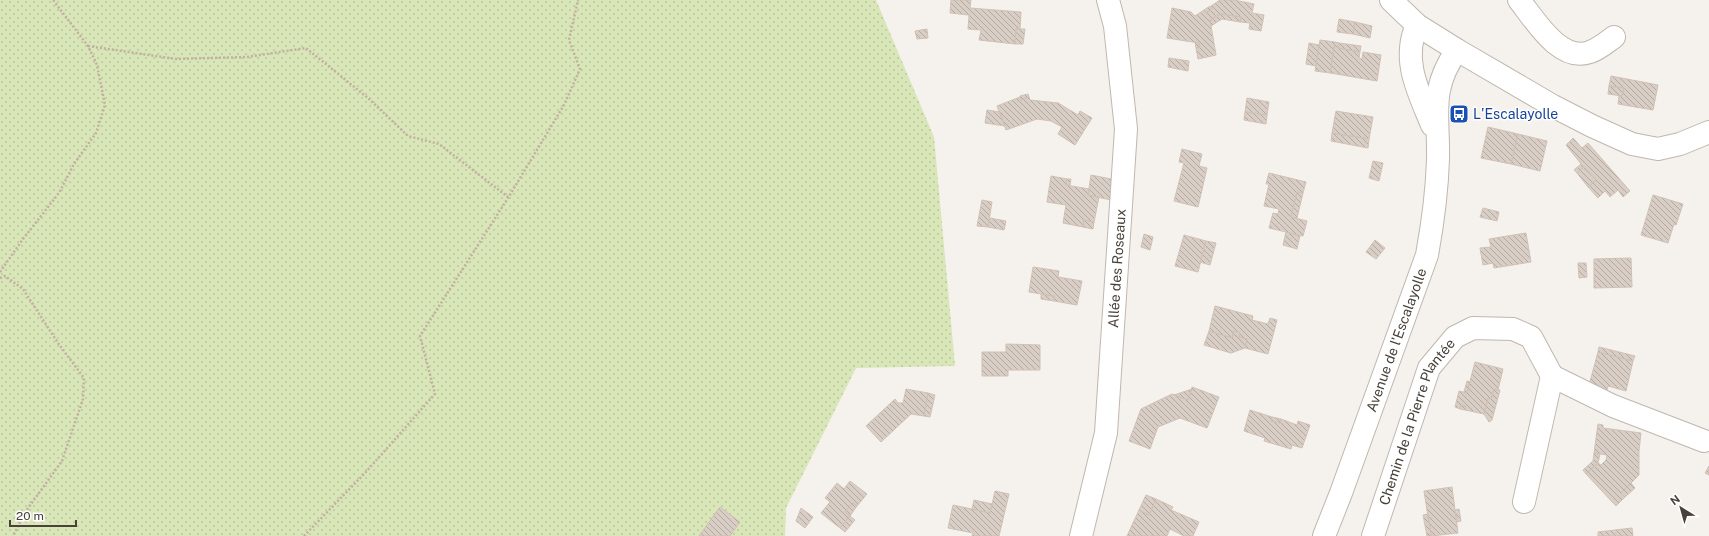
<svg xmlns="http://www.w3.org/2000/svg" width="1709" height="536" viewBox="0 0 1709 536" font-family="'Public Sans',sans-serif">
	<defs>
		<pattern id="grass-dots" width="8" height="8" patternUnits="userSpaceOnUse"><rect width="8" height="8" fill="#d9e6b8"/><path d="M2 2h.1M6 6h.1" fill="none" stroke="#bcc69f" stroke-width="1.8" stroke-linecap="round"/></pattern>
		<pattern id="building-back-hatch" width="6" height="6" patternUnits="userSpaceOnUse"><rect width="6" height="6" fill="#d9cec5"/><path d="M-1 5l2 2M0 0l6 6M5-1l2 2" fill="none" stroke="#b2a9a1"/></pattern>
	</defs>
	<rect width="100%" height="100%" fill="#f5f1ec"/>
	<!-- grass -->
	<path fill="url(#grass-dots)" d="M0,0H876L934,137L955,366L856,368L786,508L785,536H0Z"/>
	<!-- building -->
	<path fill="url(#building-back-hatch)" stroke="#d0c1b6" d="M951,0H971L970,8L1021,12L1020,29H1016L1015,44L979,40L981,30L968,29L969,15L950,13Z
		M1220,0H1234L1254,4L1252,13L1264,15L1261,31L1249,29L1250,23L1240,22L1241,17L1221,14L1217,15L1210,20L1216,55L1198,59L1196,48L1200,47L1199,43L1167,38L1172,8L1191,12L1195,16L1204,10L1206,13L1212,9L1211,6Z
		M1210,6L1212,9L1206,13L1204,10Z
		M1221,14L1241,17L1240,22L1222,19L1211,26L1210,20Z
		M1339,19L1355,22L1353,34L1337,32Z
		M1355,22L1372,26L1370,38L1353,34Z
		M927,29L928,38L917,39L915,31Z
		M1016,29H1025L1023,44H1015Z
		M1320,40L1335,42L1330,73L1315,71Z
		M1195,42L1199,43L1200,47L1196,48Z
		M1335,42L1339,43L1338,48L1360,52L1359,58L1362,59L1363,52L1381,55L1377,81L1330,73Z
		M1309,43L1319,45L1316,66L1306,64Z
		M1339,43L1361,46L1360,52L1338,48Z
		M1169,58L1189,61L1188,71L1168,67Z
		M1611,76L1658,85L1653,110L1618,104L1619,96H1622L1624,88L1609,86Z
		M1609,86L1624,88L1622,96L1608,94Z
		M1028,94L1029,97L1021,100L1020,96Z
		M1020,97L1021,100L1029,97L1030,100L1058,103L1078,115L1080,111L1092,118L1075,145L1058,134L1062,127L1051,121L1037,119L1006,130L997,106Z
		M1247,98L1269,102L1267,115L1245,112Z
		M1460,107L1463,118L1457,119L1454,108Z
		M987,110L1000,112L1005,126L985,123Z
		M1336,111L1373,117L1369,139L1332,133Z
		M1245,112L1267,115L1266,124L1244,120Z
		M1488,127L1518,134L1511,164L1481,158Z
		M1332,133L1369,139L1368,148L1331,141Z
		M1518,134L1547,141L1540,171L1511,164Z
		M1573,138L1582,148L1588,143L1630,191L1623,197L1618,190L1610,197L1605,191L1598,198L1588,187L1596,180L1584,167L1577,173L1574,170L1581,164L1566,145Z
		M1182,149L1202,154L1199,166L1207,168L1198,207L1174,201L1184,163L1179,162Z
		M1373,161L1383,163L1379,181L1369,178Z
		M1584,167L1596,180L1588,187L1577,173Z
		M1269,173L1306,182L1303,193L1297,192L1291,217L1307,221L1303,236L1269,228L1273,213L1278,214L1279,209L1264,206L1269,184H1266Z
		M1091,175L1111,179V200L1088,195Z
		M1051,176L1067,179L1066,185L1089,189L1088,195L1099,197L1094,222L1084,220L1083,227L1063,223L1066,205L1047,202Z
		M1067,179H1071L1070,185H1066Z
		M1297,192L1303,193L1297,218L1291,217Z
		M1653,195L1683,204L1676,225L1674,224L1668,243L1641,235Z
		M982,200L992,202L988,227L977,226Z
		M1483,208L1499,212L1497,221L1480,217Z
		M990,218L1006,221L1004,230L988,227Z
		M1084,220L1094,222L1093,229L1083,227Z
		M1286,232L1300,236L1297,249L1283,245Z
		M1526,233L1531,262L1494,268L1493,263L1483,265L1480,248L1491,247L1489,239Z
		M1144,234L1153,237L1150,250L1141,247Z
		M1184,235L1206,241L1198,272L1175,266Z
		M1375,240L1385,248L1376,259L1366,252Z
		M1206,241L1216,243L1210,265L1200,262Z
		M1631,258L1632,287L1594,288V259Z
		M1578,263H1586L1587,277L1579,278Z
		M1033,267L1059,271L1058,277L1082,281L1077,305L1054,301V296L1029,292Z
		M1041,294L1054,296V301L1041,299Z
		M1215,306L1253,316L1252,320L1268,324L1270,318L1277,320L1268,354L1245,348L1247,339L1239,337L1240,333L1234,331L1232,338L1209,331Z
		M1209,331L1232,338L1234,331L1240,333L1239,337L1247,339L1245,348L1231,353L1204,345Z
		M1006,344L1040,345V370H1008V376H982V352H1006Z
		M1599,347L1635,356L1633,361L1598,352Z
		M1598,352L1633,361L1626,391L1608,386L1606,394L1588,389Z
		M1475,362L1503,369L1498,390L1494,389L1491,399L1488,398L1484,414L1465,410L1466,406L1461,405L1460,409L1455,407L1459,391L1467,393Z
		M1467,381L1470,382L1467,393L1464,392Z
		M1192,387L1219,397L1207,428L1180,418L1158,427L1150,449L1129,441L1141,409L1172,394L1188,400Z
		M906,389L928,393L924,416L911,414L881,442L866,426L895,399L898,403H903Z
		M1192,389L1188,400L1174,395Z
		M1494,389L1500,390L1492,420L1489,422L1484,414L1488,398L1491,399Z
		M928,393L935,395L930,417L924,416Z
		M1461,405L1466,406L1465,410L1460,409Z
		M1250,410L1272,417L1271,421L1280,423L1281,419L1297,425L1298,421L1310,425L1302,448L1292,445L1291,449L1264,441L1265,438L1244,431Z
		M1272,417L1281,419L1280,423L1271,421Z
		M1598,424L1603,425V428L1641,433L1639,451V475L1621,493L1625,497L1616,506L1586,474L1598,463L1601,465L1606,460L1607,455L1594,453Z
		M1594,453L1600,454L1598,463L1586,474L1583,470L1593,461Z
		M1709,466V475L1705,473Z
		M850,481L867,494L857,506L853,503L845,512L850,516L840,528L821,513L830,502L825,498L837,483L844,489Z
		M1631,483L1635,488L1625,497L1621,493Z
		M1452,487L1458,533L1431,536L1424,491Z
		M995,491L1009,494L999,536H972L973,533L948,528L953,505L990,513Z
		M1146,495L1156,499L1149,515L1139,510Z
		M1156,499L1173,507L1171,510L1199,522L1193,536H1184L1170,529L1167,536H1127L1139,510L1149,515Z
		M974,500L992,504L990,513L972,509Z
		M853,503L857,506L850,516L845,512Z
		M720,507L740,522L730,536H699Z
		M801,508L813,517L805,528L796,521Z
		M1459,509L1461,521L1457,522L1455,510Z
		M1428,514L1431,536H1427L1423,515Z
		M850,516L855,520L845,532L840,528Z
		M1632,528L1633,536H1598V532Z"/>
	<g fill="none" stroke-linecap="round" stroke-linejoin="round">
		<defs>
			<g id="minor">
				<path d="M1519,0C1535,20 1560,63 1590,52C1599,49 1607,42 1614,37"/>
				<path d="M1552,376L1613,406L1704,441"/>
				<path id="s1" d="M1081,536L1106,433L1126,129L1115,26L1108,0"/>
				<path id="s2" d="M1373,536L1429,368L1455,337L1473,328L1513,329L1531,337L1552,376L1524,502"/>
			</g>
			<g id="tertiary">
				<path d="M1391,0L1417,25L1457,50L1553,106L1592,126L1632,144L1658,149L1680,144L1709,132"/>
				<path d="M1417,25C1401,60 1419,93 1432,125"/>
				<path id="s3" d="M1324,536L1341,493L1427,255C1433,222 1437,193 1438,159C1439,114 1429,90 1457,50"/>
			</g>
		</defs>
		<!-- minor casing -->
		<use href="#minor" stroke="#c0b7af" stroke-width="24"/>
		<!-- tertiary casing -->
		<use href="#tertiary" stroke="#c0b7af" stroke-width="24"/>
		<!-- path -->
		<path stroke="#c1b0a1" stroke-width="2.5" stroke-dasharray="2 2" stroke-linecap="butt" d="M88,46L176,59L247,57L306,48L368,98L408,136L439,144L508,197
			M0,272L23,239L59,193L74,164L96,133L105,105L97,65L88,46L53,0
			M0,278L5,276L23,289L58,343L84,378L83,399L62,461L26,511L13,536
			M304,536L365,473L435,394L420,336L508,198L564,105L580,69L569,40L578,0"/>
		<!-- minor -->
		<use href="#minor" stroke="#fff" stroke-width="22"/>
		<!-- tertiary -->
		<use href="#tertiary" stroke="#fff" stroke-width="22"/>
	</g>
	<!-- icons -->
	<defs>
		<symbol id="bus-square" viewBox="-11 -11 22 22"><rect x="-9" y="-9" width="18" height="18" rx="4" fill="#1a4fb4" stroke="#fff"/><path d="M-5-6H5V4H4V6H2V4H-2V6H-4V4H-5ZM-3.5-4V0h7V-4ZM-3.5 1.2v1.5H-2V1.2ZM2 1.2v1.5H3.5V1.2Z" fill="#fff"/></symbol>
	</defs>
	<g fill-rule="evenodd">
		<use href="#bus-square" x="1448" y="103" width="22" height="22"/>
	</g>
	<g text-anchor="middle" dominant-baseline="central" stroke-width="3" stroke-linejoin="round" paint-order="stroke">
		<!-- transit labels -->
		<g font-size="14" fill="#164399" stroke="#fff" text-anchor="start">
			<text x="1473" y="114">L'Escalayolle</text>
		</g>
		<!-- street labels -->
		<g font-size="14" fill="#49413a" stroke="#fff">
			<text stroke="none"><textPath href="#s1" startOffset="271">Allée des Roseaux</textPath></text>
			<text stroke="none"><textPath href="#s3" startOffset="209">Avenue de l'Escalayolle</textPath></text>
			<text stroke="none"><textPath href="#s2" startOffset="123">Chemin de la Pierre Plantée</textPath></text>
		</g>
	</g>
	<!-- north arrow -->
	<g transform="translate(1681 508) rotate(323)" stroke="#ffffff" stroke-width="3" paint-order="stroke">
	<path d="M0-3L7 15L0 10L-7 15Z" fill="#49413a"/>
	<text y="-6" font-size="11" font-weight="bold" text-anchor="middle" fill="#49413a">N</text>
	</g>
	<!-- scale -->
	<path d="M10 520v6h66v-6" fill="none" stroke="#49413a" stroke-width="2"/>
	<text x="16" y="520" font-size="12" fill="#49413a" stroke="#ffffff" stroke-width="3" paint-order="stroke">20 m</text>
</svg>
